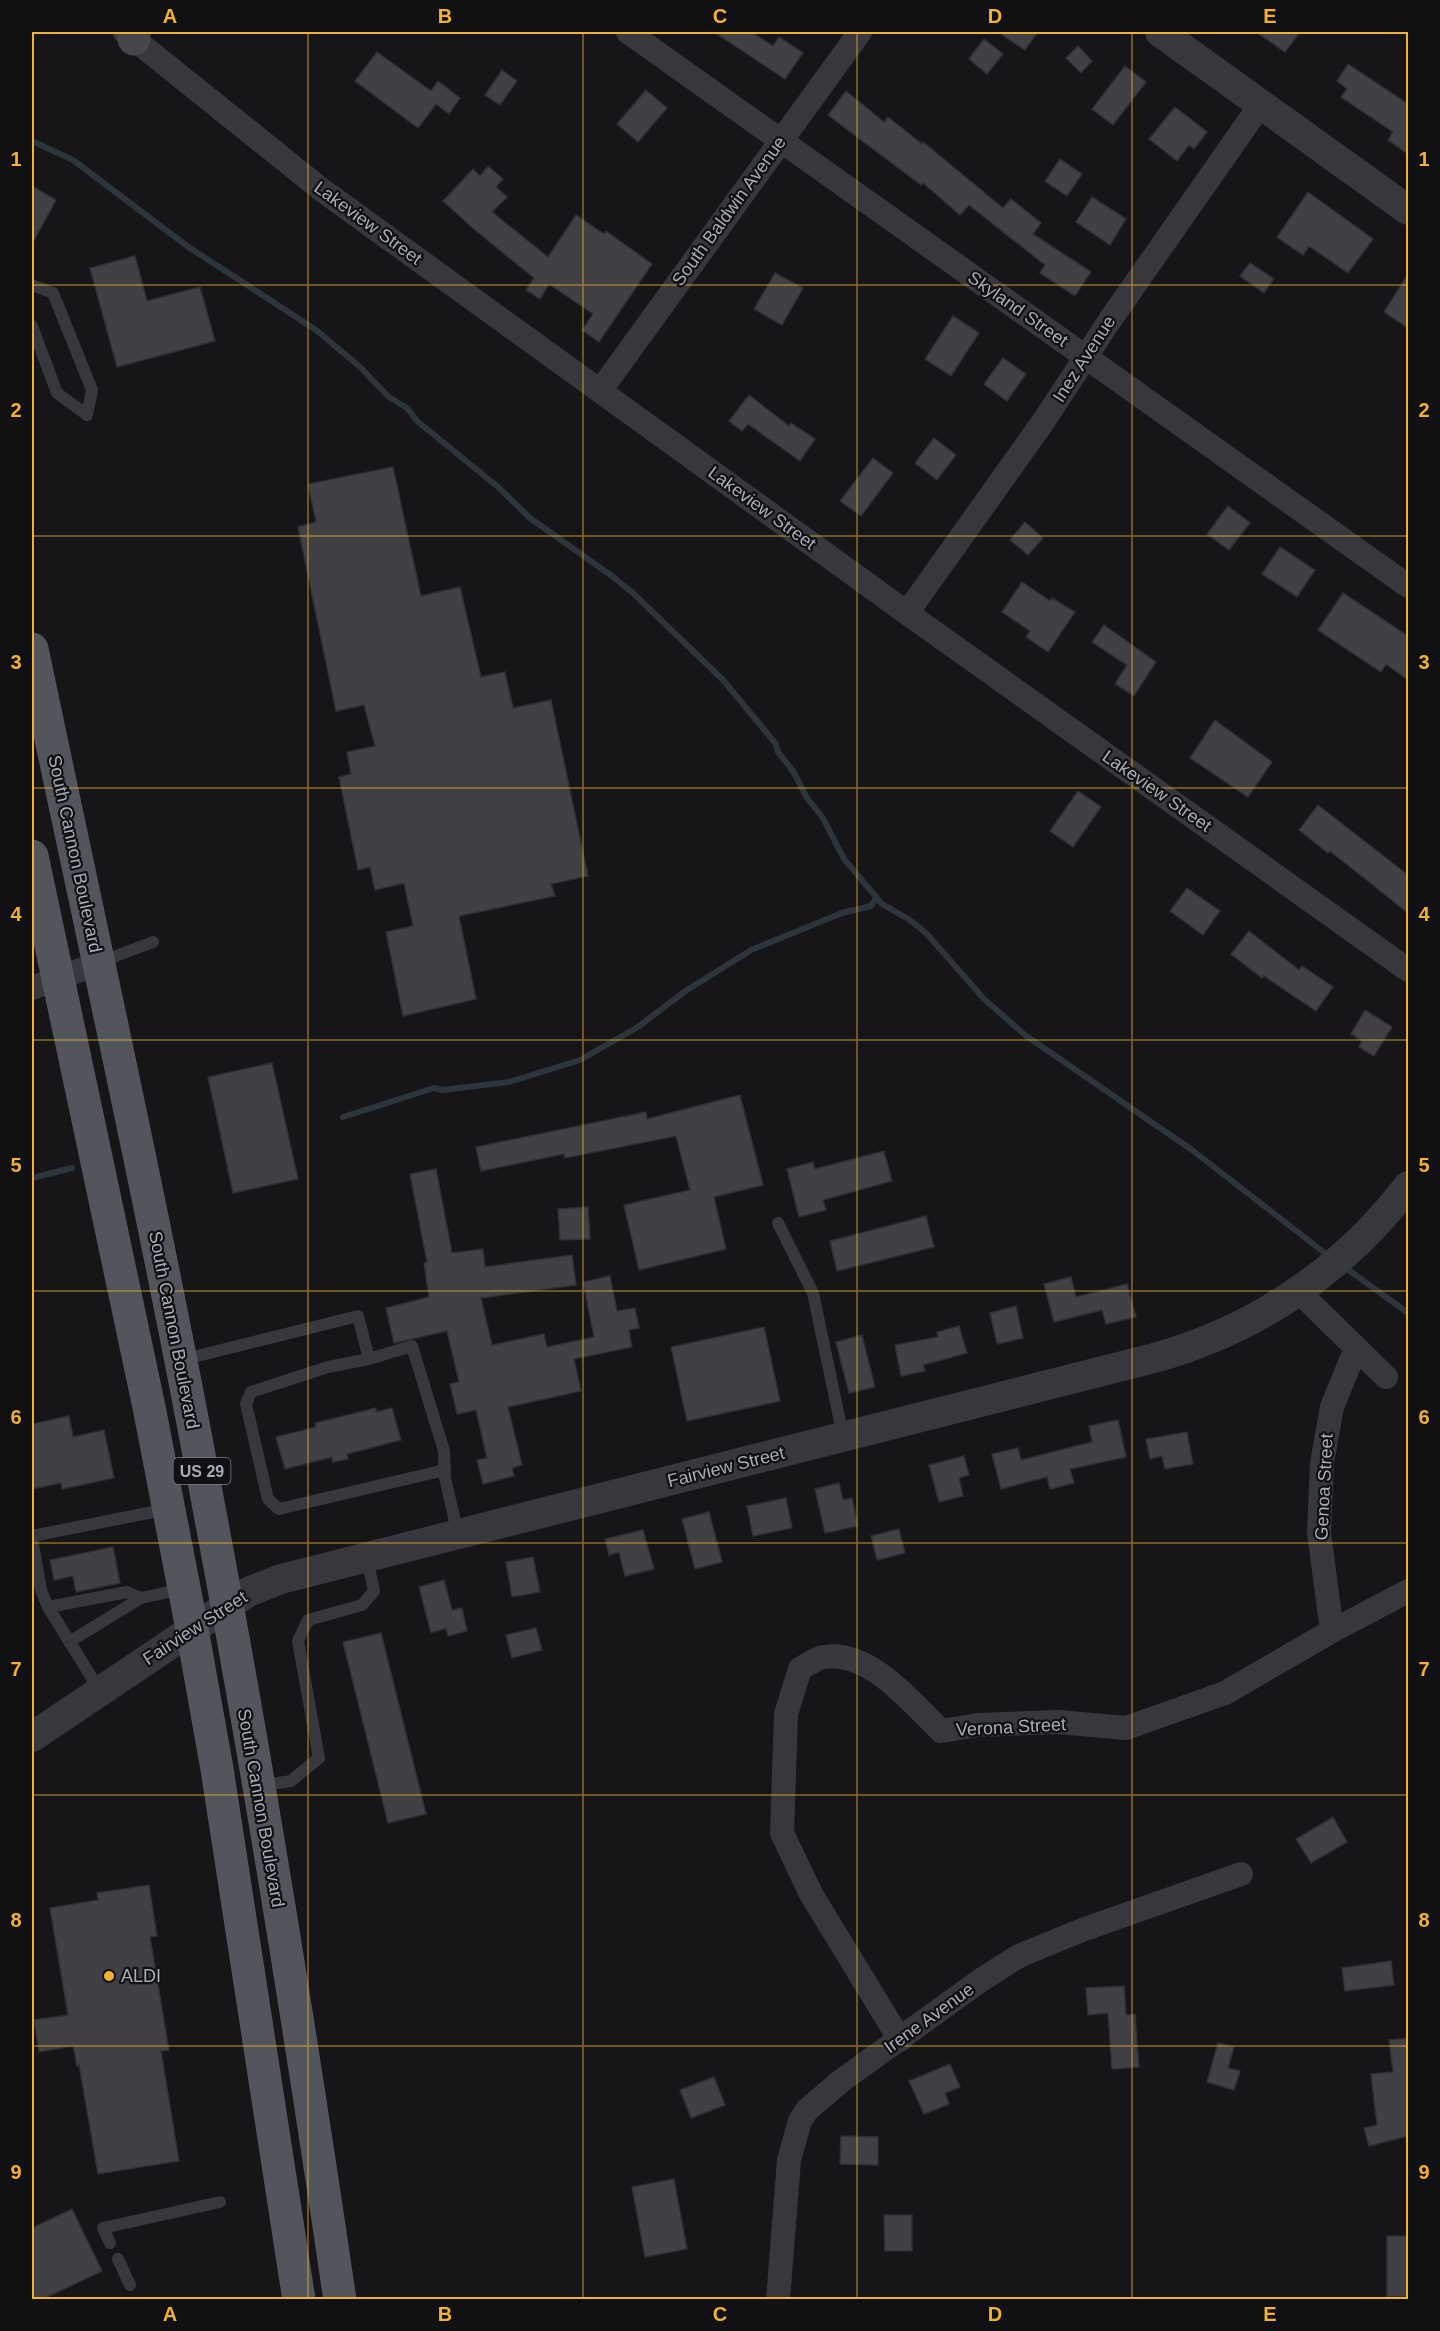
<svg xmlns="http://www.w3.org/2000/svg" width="1440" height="2331" viewBox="0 0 1440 2331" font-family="Arial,sans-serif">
	<rect width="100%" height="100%" fill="#161618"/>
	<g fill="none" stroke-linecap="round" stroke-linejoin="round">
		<!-- stream -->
		<path stroke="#2c353c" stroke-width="6" d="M32,141L73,160L187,246L316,330L359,366L389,397L407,408L417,421L498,487L530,518L612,576L634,594L723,680L776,744L778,752L793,771L807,798L823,818L844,859L882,904L910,920L927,934L984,999L1025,1035L1192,1150L1330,1257
			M343,1117L434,1088L442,1090L509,1082L580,1060L638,1027L684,992L751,950L842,913L871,906L876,898
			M32,1178L72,1168
			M1343,1266L1408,1313"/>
	</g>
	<!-- building -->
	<path fill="#404145" stroke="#303034" stroke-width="1.5" d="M714,32H751L773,46L779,37L803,53L785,79Z
		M998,32H1038L1025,50Z
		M1256,32H1300L1285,52Z
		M984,39L1003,54L987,74L969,59Z
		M1078,46L1092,61L1081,73L1066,58Z
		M377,52L431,91L438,81L460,98L449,114L436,104L418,128L355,81Z
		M1348,64L1408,104V154L1388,140L1393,132L1341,97L1347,89L1337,81Z
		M1125,66L1146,82L1113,125L1092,109Z
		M502,70L517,81L500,105L485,95Z
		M646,90L667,108L638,142L617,124Z
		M846,91L884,122L888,117L922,144L923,142L1003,208L1011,199L1041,223L1033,234L1091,272L1075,296L1040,273L1045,265L969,205L960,215L923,183L921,185L828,115Z
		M1175,107L1207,132L1194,149L1189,145L1177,161L1149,139Z
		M1060,159L1082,174L1067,196L1045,181Z
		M488,166L503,179L496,187L507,197L492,212L548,257L576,215L604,234L606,231L652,264L599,342L582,330L593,314L549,284L540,299L526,290L534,278L475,230L443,201L473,169L480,176Z
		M32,186L56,200L32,244Z
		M1308,192L1373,239L1348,273L1309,246L1303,255L1277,237Z
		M1092,197L1126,219L1110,245L1076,222Z
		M135,256L147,301L200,287L215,341L117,367L90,268Z
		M1250,263L1274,279L1264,293L1240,276Z
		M775,273L803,288L782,325L754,309Z
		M1408,274V328L1384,312Z
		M953,316L979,333L951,376L925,359Z
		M1003,358L1026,374L1007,401L984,384Z
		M749,395L789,426L791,423L815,439L800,461L748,424L742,431L729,421Z
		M934,438L956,455L937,480L915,463Z
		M873,458L893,473L861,516L840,501Z
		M393,467L421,596L460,587L481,677L505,672L513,708L551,700L588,876L551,884L555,896L459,916L476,999L403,1016L386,932L413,926L404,883L375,890L370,867L358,870L339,777L351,774L347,752L375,746L364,705L336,711L298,527L316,522L308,484Z
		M1228,506L1250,523L1229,550L1207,534Z
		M1025,522L1043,538L1028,555L1010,540Z
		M1280,547L1315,570L1297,597L1262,574Z
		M1022,582L1050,601L1052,598L1075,612L1048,652L1026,637L1030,631L1002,612Z
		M1343,593L1408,636V680L1386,664L1381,672L1318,630Z
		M1104,625L1156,662L1134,696L1115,684L1127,665L1092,642Z
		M1215,720L1272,762L1248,797L1190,758Z
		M1078,791L1101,807L1073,847L1050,831Z
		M1318,805L1408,875V913L1330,851L1328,853L1299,830Z
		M1187,888L1220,911L1203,935L1170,911Z
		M1249,931L1299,970L1302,966L1333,987L1316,1011L1264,976L1262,978L1231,954Z
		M1365,1010L1392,1027L1374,1056L1359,1047L1362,1041L1351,1034Z
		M272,1063L298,1179L233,1193L208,1077Z
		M740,1095L763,1185L714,1197L726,1249L639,1270L624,1205L690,1190L676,1136L565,1158L564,1154L481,1171L476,1147L646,1112L647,1119Z
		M884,1151L892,1181L823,1200L826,1210L799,1217L787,1169L813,1162L815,1169Z
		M436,1169L452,1253L483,1249L485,1267L572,1255L576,1285L481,1298L492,1345L544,1334L547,1347L594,1337L583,1282L610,1276L617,1311L635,1308L639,1328L629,1330L632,1347L574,1359L581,1391L508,1407L522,1465L512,1468L514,1476L483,1484L477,1460L487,1458L476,1410L457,1414L450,1384L459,1382L447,1331L394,1343L386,1308L429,1297L424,1263L427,1262L410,1174Z
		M588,1207L590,1239L560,1240L558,1209Z
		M926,1216L934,1247L837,1271L830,1241Z
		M1071,1277L1076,1297L1127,1284L1136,1317L1106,1324L1102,1310L1054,1322L1044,1284Z
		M1016,1306L1023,1338L997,1344L990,1313Z
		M959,1326L967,1353L923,1365L925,1371L901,1376L895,1345L938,1337L937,1332Z
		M764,1327L780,1401L687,1421L671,1347Z
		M862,1335L875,1387L849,1393L836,1342Z
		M376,1408V1412L392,1408L401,1440L347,1454L348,1459L333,1462L332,1457L285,1469L276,1437L316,1427L315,1423Z
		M69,1416L73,1437L104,1430L114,1478L62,1489L61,1483L32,1489V1424Z
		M1118,1420L1126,1457L1070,1469L1074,1483L1050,1489L1047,1477L1001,1489L992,1454L1018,1448L1021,1460L1092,1442L1089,1426Z
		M1187,1432L1193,1464L1165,1469L1162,1456L1150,1459L1146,1439Z
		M964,1456L969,1475L959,1478L963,1496L939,1502L929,1465Z
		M839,1483L843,1500L852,1498L858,1526L825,1533L815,1489Z
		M786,1498L792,1528L753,1536L747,1506Z
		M709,1512L722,1562L695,1569L682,1519Z
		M899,1529L905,1553L877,1560L871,1536Z
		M643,1530L654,1569L625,1576L619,1552L609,1555L605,1539Z
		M113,1547L120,1583L76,1592L73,1576L54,1580L50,1560Z
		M533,1557L540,1592L512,1597L506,1562Z
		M444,1580L452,1610L462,1608L467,1631L448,1636L446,1628L431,1633L419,1587Z
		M536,1628L542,1650L512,1658L506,1635Z
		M381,1633L426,1814L388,1823L343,1642Z
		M1333,1817L1347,1842L1311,1863L1296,1839Z
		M149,1885L157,1936L150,1937L169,2050L161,2051L179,2161L98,2174L79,2065L77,2066L73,2046L39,2052L34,2020L68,2015L50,1908L98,1900L97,1893Z
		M1391,1961L1394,1985L1345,1991L1342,1968Z
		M1124,1986L1126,2015L1135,2014L1139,2067L1112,2069L1108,2013L1088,2015L1086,1988Z
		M1408,2038V2136L1369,2146L1364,2128L1377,2125L1371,2074L1393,2072L1389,2040Z
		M1218,2043L1234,2047L1228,2068L1240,2071L1234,2090L1207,2082Z
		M950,2064L960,2087L945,2093L949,2104L924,2114L909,2081Z
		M714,2077L725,2105L691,2118L680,2090Z
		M841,2136L878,2137V2165L840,2164Z
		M674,2179L687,2249L645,2257L632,2187Z
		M72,2209L102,2271L41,2300H32V2228Z
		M884,2215H912V2251H885Z
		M1387,2236H1408V2297H1387Z"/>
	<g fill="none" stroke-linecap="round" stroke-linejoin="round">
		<!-- service -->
		<path stroke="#37383d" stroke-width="12" d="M32,285L53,293L92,390L87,415L57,393L32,326
			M100,962L153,942
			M778,1223L813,1293L843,1436
			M369,1359L328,1367L251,1392L246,1404L268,1499L279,1509L445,1470
			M181,1360L358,1316L369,1359L412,1346L444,1451L445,1478L458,1534
			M32,1536L168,1509
			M32,1538L41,1590L48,1607L100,1691
			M48,1607L127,1592L141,1598
			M69,1642L141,1598L183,1589
			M259,1786L291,1781L319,1758L298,1641L308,1620L362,1605L374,1591L367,1558
			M110,2243L103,2228L220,2202
			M118,2259L130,2285"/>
		<!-- minor -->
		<path stroke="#37383d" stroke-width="24" d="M125,32L322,190L907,613L1408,970
			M628,32L1408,586
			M600,391L860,32
			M907,613L1043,422L1110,320L1261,104
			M32,988L99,963
			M1299,1292L1386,1377
			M1332,1631L1319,1533L1322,1463L1332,1407L1356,1348
			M900,2040L811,1894L782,1833L786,1714L800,1669C807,1665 816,1658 824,1657C870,1650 911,1702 941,1731L978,1725L1058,1722L1126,1728L1225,1693L1332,1631L1408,1591
			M778,2300L789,2160L800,2121L807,2110L841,2081L981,1980L1019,1956L1082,1930L1241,1874"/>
		<!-- tertiary -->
		<path stroke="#37383d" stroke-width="30" d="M1160,32L1408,210
			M32,1737L248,1592L281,1579L1154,1358C1256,1330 1344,1270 1408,1186"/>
		<!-- secondary -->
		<path stroke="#45474d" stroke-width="33" d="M134,32V39"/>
		<!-- primary -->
		<path stroke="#53555c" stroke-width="33" d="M32,649C92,935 156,1221 209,1508C259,1771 301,2035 340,2300
			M32,856L149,1407L192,1629L217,1769L299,2300"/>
	</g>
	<!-- grid -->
	<path fill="none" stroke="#f2b134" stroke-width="1.5" stroke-opacity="0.55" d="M308,32V2300M583,32V2300M857,32V2300M1132,32V2300M32,285H1408M32,536H1408M32,788H1408M32,1040H1408M32,1291H1408M32,1543H1408M32,1795H1408M32,2046H1408"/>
	<!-- markers -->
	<circle fill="#f2b134" stroke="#111113" stroke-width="2" cx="109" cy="1976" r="6"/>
	<g text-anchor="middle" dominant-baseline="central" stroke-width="4.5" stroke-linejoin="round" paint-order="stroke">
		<!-- shield labels -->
		<rect fill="#111113" stroke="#7b7e86" stroke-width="1.5" x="173.5" y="1458" width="57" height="26" rx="4.5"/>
		<g font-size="16" font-weight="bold" fill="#a8adb8">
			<text x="202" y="1471">US 29</text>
		</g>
		<!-- street labels -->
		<g font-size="18" fill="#a8adb8" stroke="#111113">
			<text transform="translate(729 211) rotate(-54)">South Baldwin Avenue</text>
			<text transform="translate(368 223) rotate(36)">Lakeview Street</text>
			<text transform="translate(1018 309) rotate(35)">Skyland Street</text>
			<text transform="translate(1084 359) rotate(-57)">Inez Avenue</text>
			<text transform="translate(762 508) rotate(36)">Lakeview Street</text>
			<text transform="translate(1157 791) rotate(35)">Lakeview Street</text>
			<text transform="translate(75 854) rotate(78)">South Cannon Boulevard</text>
			<text transform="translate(174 1330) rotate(79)">South Cannon Boulevard</text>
			<text transform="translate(726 1467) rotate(-14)">Fairview Street</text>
			<text transform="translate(1324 1487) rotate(-87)">Genoa Street</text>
			<text transform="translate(195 1628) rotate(-33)">Fairview Street</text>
			<text transform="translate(1011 1727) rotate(-3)">Verona Street</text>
			<text transform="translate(261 1808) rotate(80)">South Cannon Boulevard</text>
			<text transform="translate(929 2018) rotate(-36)">Irene Avenue</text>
		</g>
		<!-- poi labels -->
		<g font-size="18" fill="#a8adb8" stroke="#111113" text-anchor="start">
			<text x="121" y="1976">ALDI</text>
		</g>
	</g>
	<!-- border -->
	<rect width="1440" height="2331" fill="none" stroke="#111113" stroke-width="66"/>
	<rect x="33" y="33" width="1374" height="2265" fill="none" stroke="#f2b134" stroke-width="2"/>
	<g font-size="20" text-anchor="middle" font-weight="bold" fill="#f2b134">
		<text x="170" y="23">A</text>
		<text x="445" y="23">B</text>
		<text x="720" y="23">C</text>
		<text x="995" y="23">D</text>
		<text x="1270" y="23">E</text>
		<text x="16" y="166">1</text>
		<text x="1424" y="166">1</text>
		<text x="16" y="417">2</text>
		<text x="1424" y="417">2</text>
		<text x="16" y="669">3</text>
		<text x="1424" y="669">3</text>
		<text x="16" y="921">4</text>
		<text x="1424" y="921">4</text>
		<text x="16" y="1172">5</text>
		<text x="1424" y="1172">5</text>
		<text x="16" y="1424">6</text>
		<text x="1424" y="1424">6</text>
		<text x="16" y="1676">7</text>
		<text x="1424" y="1676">7</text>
		<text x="16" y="1927">8</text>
		<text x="1424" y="1927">8</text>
		<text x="16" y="2179">9</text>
		<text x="1424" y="2179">9</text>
		<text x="170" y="2321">A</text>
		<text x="445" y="2321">B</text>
		<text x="720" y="2321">C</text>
		<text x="995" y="2321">D</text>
		<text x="1270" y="2321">E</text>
	</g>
</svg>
